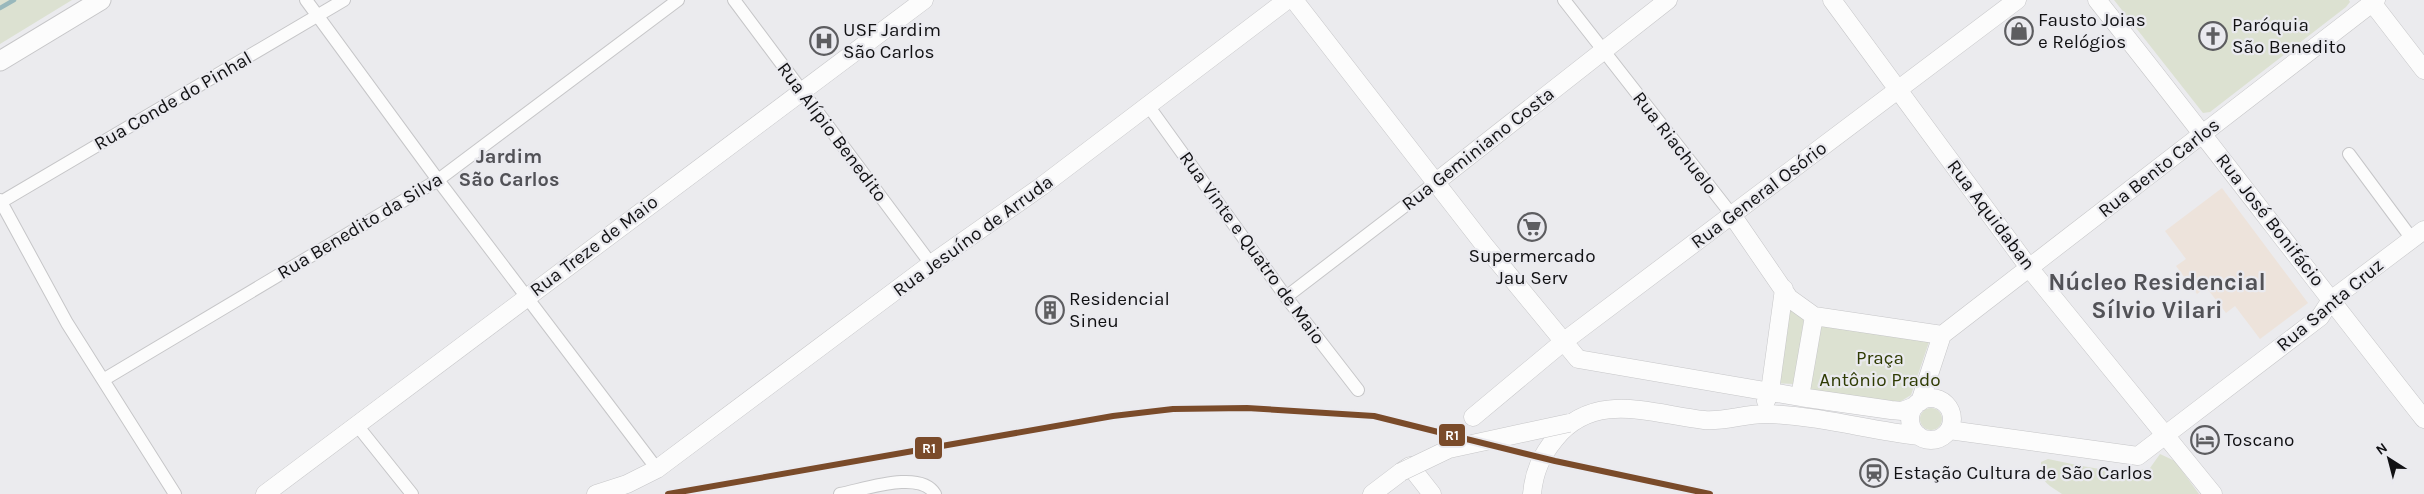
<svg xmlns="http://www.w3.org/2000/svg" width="2424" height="494" viewBox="0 0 2424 494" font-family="Karla,sans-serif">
	<rect width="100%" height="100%" fill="#ebebee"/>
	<!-- education -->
	<path fill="#ede3db" d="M2222,188L2308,303L2260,339L2235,306L2226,313L2206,287L2197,294L2176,266L2186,259L2165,231Z"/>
	<!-- green -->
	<path fill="#dce1d1" d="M0,0H72L0,44Z
		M2114,0H2349L2350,2L2346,7L2210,112L2203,113Z
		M1786,300L1804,319L1794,384L1775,383Z
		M1820,324L1929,342L1911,395L1898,403L1810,392Z
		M1920 419a11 11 0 1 1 22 0a11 11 0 1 1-22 0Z
		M2160,454L2175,461L2199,494H2062C2046,483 2041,483 2041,462L2048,459C2083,466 2115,475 2150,468Z"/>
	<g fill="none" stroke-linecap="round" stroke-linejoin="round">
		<!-- stream -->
		<path stroke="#99b8bc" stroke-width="4.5" d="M0,8L14,0"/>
		<defs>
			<path id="street" d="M306,0L438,180L657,469
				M734,0L931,264
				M1564,0L1732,215
				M1147,104L1286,297L1358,390
				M2349,154L2412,239
				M0,200L67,323L175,494
				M1,202L344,0
				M1286,297L1436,182
				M103,380L438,180L678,0
				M356,424L412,494
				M840,494C863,490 920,469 935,494"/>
			<path id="secondary" d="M1294,0L1485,246L1578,359L1800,397L1891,410L1902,411L1915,406
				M1832,0L2030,269L2213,494
				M2097,0C2207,138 2314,280 2424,419
				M2370,0L2424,70
				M1436,182L1668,0
				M1732,215L1789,298L1814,316L1942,335
				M1942,335L2376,0
				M1800,397L1814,316
				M1910 419a21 21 0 1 1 42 0a21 21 0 1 1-42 0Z
				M1766,401L1770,391L1784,289
				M1920,402L1942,335
				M1473,417L1563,342L2017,0
				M1949,430L2138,456L2320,317L2331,300L2424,230
				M1401,472L1410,466L1432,494
				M265,494L924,0
				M596,494L627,484L657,469L931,264L1042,186L1287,0
				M1372,494L1401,472
				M1532,494C1534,472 1541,456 1555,439C1594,390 1651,414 1704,420C1725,422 1747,413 1768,414C1819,416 1868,430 1919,436"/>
			<path id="primary" d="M0,61L101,0"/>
		</defs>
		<!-- street casing -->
		<use href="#street" stroke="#c6c6c8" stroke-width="14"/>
		<!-- secondary casing -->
		<use href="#secondary" stroke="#c6c6c8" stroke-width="19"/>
		<!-- primary casing -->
		<use href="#primary" stroke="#c6c6c8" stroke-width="21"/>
		<!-- street -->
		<use href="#street" stroke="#fcfcfc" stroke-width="12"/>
		<!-- secondary -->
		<use href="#secondary" stroke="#fcfcfc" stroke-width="18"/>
		<!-- primary -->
		<use href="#primary" stroke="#fcfcfc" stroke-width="19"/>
		<defs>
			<path id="secondary-bridge" d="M1401,472L1449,449L1569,423"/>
		</defs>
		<!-- secondary-bridge casing -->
		<use href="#secondary-bridge" stroke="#c6c6c8" stroke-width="19" stroke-linecap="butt"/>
		<!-- secondary-bridge -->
		<use href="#secondary-bridge" stroke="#fcfcfc" stroke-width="18"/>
		<defs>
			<path id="rail-1" d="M668,494L1113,416L1173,409L1247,408L1374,416L1555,461L1710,494"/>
		</defs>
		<!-- rail-1 casing -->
		<use href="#rail-1" stroke="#eaeaef" stroke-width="10"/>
		<!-- rail-1 -->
		<use href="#rail-1" stroke="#7a4b2a" stroke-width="6"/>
	</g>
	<!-- icons -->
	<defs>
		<symbol id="shop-ring" viewBox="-11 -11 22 22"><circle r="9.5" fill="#eaeaef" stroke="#5d5d60" stroke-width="1.5"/><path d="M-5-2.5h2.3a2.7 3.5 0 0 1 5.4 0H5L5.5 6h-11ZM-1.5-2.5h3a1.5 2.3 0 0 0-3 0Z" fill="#5d5d60"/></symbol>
		<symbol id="church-ring" viewBox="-11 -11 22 22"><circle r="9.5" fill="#eaeaef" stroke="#5d5d60" stroke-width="1.5"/><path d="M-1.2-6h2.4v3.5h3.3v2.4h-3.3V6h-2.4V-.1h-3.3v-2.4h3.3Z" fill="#5d5d60"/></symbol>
		<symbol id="hospital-ring" viewBox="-11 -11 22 22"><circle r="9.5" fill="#eaeaef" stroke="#5d5d60" stroke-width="1.5"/><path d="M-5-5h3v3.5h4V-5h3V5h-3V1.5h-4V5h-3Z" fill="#5d5d60"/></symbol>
		<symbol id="supermarket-ring" viewBox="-11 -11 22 22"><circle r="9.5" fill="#eaeaef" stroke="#5d5d60" stroke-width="1.5"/><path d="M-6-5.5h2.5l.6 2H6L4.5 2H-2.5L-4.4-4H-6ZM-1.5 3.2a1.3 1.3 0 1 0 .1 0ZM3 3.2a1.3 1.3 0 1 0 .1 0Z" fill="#5d5d60"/></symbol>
		<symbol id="building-ring" viewBox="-11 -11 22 22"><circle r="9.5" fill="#eaeaef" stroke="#5d5d60" stroke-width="1.5"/><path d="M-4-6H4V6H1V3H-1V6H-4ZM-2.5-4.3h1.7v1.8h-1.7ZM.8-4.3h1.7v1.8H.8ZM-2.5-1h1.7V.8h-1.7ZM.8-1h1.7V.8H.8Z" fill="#5d5d60"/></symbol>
		<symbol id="hotel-ring" viewBox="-11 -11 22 22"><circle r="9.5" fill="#eaeaef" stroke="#5d5d60" stroke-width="1.5"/><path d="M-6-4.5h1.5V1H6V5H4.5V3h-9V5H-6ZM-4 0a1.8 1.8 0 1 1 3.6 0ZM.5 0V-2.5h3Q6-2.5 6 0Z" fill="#5d5d60"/></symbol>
		<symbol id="station-ring" viewBox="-11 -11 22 22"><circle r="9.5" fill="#eaeaef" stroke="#5d5d60" stroke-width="1.5"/><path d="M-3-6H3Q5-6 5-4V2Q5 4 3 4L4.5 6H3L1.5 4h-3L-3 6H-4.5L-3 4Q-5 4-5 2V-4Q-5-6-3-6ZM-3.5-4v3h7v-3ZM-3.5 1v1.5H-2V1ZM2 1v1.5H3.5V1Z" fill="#5d5d60"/></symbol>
	</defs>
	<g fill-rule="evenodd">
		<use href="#shop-ring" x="2003" y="15" width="32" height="32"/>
		<use href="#church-ring" x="2197" y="20" width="32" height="32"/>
		<use href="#hospital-ring" x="808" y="25" width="32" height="32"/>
		<use href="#supermarket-ring" x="1516" y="211" width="32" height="32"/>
		<use href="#building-ring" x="1034" y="294" width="32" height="32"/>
		<use href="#hotel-ring" x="2189" y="424" width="32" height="32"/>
		<use href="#station-ring" x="1858" y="457" width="32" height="32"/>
	</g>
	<g text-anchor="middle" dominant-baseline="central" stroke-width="4.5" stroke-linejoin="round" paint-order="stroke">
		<!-- poi labels -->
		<g font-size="19" fill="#111113" stroke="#eaeaef" text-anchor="start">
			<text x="2038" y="20">Fausto Joias<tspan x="2038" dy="22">e Relógios</tspan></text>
			<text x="2232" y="25">Paróquia<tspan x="2232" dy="22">São Benedito</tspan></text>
			<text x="843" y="30">USF Jardim<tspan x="843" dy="22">São Carlos</tspan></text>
			<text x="1532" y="256" text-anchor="middle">Supermercado<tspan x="1532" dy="22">Jau Serv</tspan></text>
			<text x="1069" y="299">Residencial<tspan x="1069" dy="22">Sineu</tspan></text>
			<text x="2224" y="440">Toscano</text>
			<text x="1893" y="473">Estação Cultura de São Carlos</text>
		</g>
		<!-- street labels -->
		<g font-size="19" fill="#111113" stroke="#eaeaef">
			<text transform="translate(173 101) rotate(-30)">Rua Conde do Pinhal</text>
			<text transform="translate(832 132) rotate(53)">Rua Alípio Benedito</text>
			<text transform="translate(1675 143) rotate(52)">Rua Riachuelo</text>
			<text transform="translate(1478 149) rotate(-38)">Rua Geminiano Costa</text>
			<text transform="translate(2159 168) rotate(-38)">Rua Bento Carlos</text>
			<text transform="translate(1759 195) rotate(-37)">Rua General Osório</text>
			<text transform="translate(1991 215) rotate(53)">Rua Aquidaban</text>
			<text transform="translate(2270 220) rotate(52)">Rua José Bonifácio</text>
			<text transform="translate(360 226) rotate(-31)">Rua Benedito da Silva</text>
			<text transform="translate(973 236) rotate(-36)">Rua Jesuíno de Arruda</text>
			<text transform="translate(594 246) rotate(-37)">Rua Treze de Maio</text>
			<text transform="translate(1252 248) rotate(54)">Rua Vinte e Quatro de Maio</text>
			<text transform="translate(2330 305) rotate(-40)">Rua Santa Cruz</text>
		</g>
		<!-- park labels -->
		<g font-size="19" fill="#2f3b03" stroke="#eaeaef">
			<text x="1880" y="358">Praça<tspan x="1880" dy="22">Antônio Prado</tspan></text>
		</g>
		<!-- neighbourhood labels -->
		<g font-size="20" font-weight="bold" fill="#525257" stroke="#eaeaef">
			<text x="509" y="156">Jardim<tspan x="509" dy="23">São Carlos</tspan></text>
		</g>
		<!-- district labels -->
		<g font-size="24" font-weight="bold" fill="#525257" stroke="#eaeaef">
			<text x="2157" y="282">Núcleo Residencial<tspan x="2157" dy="28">Sílvio Vilari</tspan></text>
		</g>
	</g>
	<g stroke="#eaeaef" stroke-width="2">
		<rect x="1438" y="423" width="28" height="24" rx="5" fill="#7a4b2a"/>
		<rect x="914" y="436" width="29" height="24" rx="5" fill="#7a4b2a"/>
	</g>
	<g font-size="14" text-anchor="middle" font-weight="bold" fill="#fff">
		<text x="1452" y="440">R1</text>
		<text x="929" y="453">R1</text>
	</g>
	<!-- north arrow -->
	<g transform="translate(2389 459) rotate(324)" stroke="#eaeaef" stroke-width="4" paint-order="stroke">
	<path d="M0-4L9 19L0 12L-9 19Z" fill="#111113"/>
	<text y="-8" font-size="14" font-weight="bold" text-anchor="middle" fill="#111113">N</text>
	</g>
</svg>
